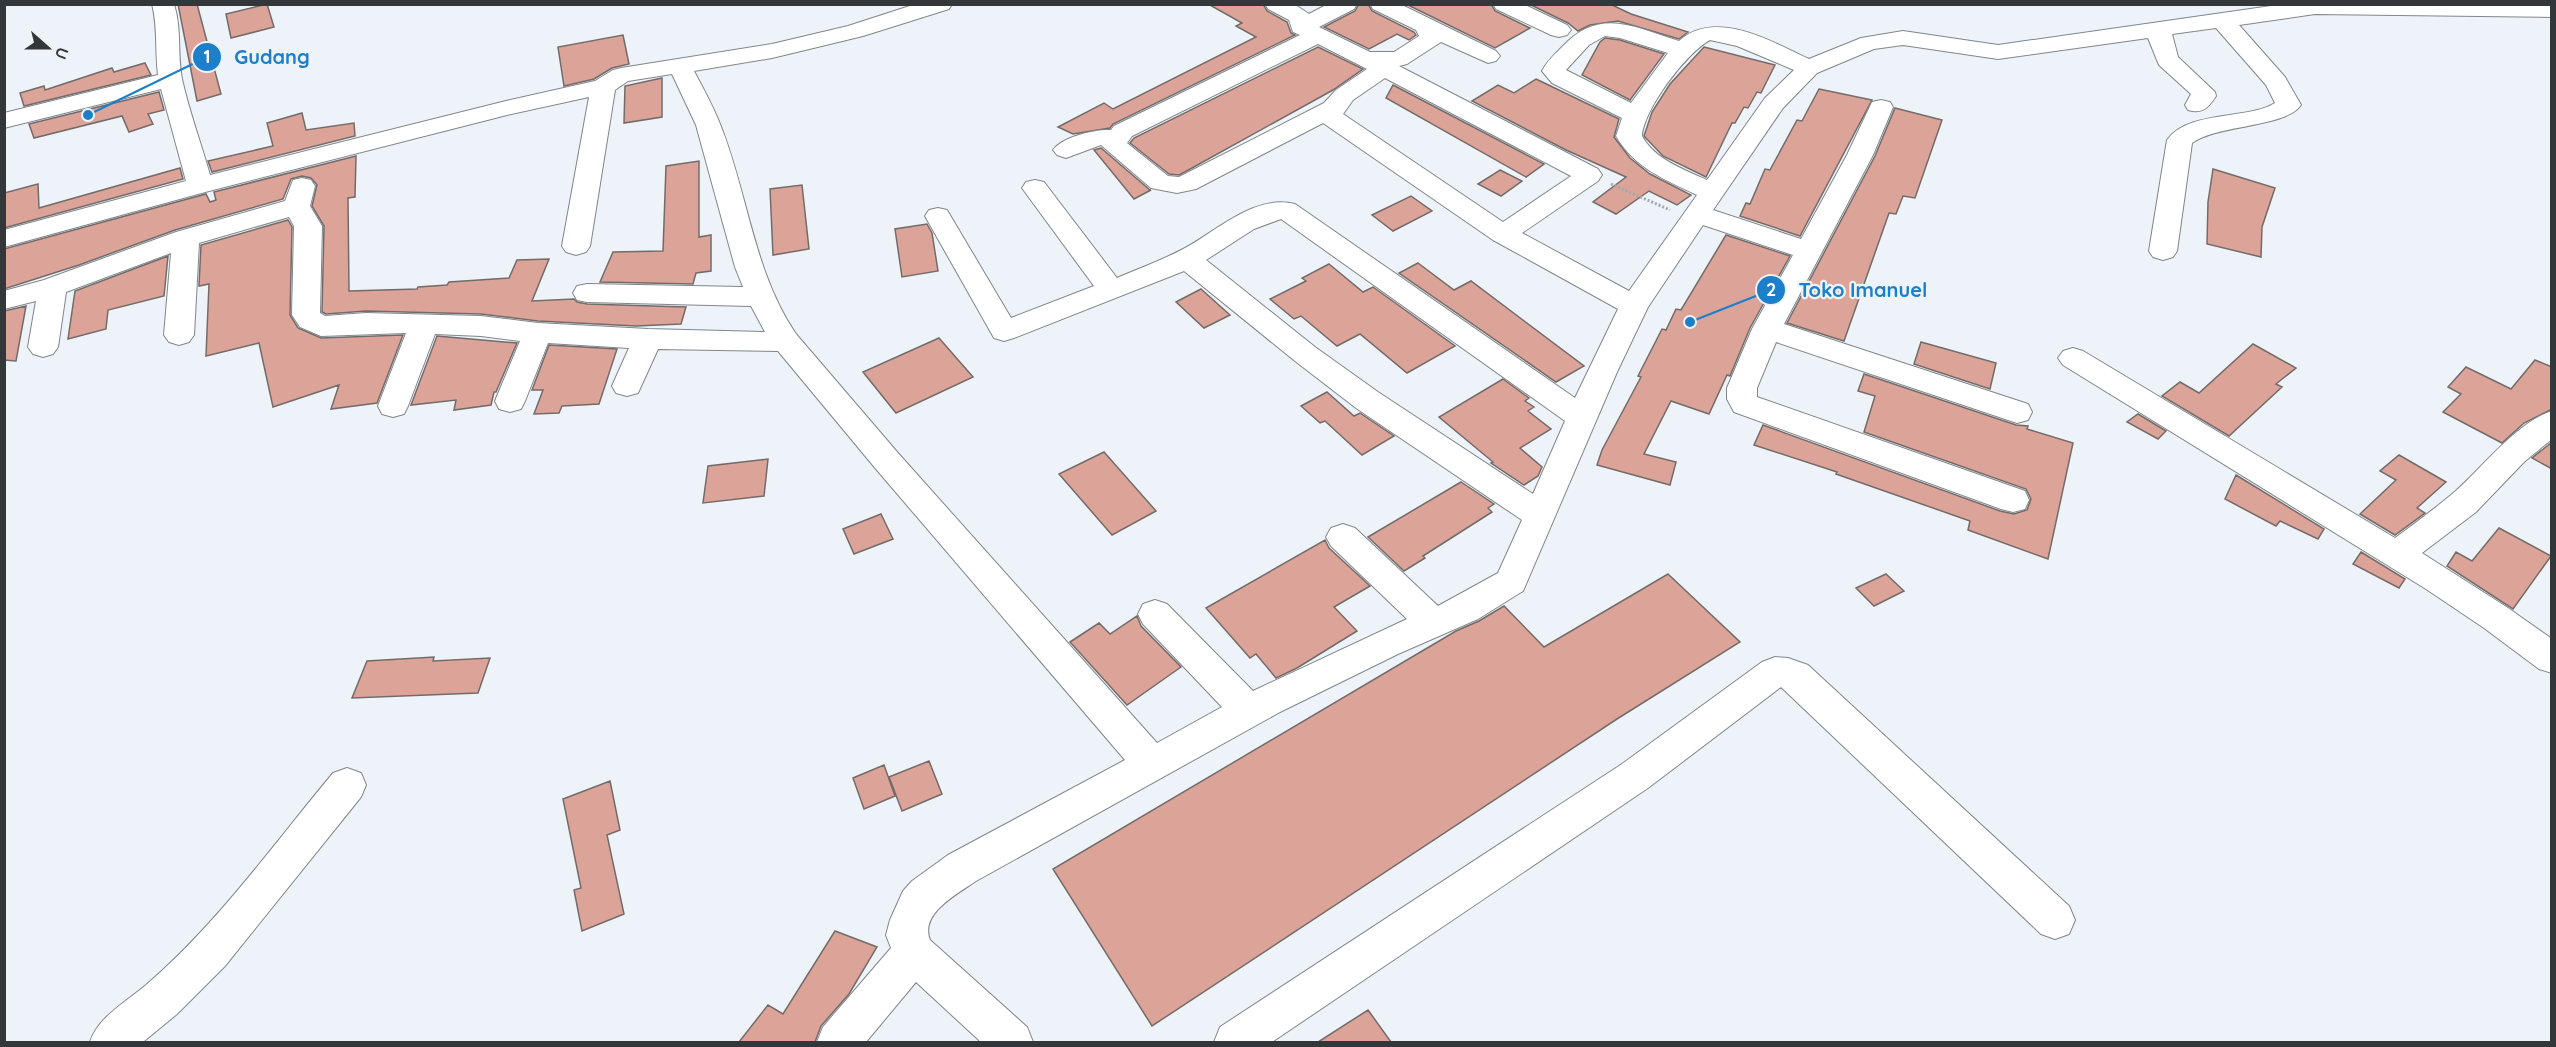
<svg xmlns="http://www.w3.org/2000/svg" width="2556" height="1047" viewBox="0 0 2556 1047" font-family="Quicksand,sans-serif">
	<rect width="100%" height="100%" fill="#edf3f8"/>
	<!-- building -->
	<path fill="#dca498" stroke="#736b6a" stroke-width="1.5" d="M178,4H197L221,94L197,101Z
		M267,4L274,27L231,38L226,14Z
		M1208,4H1263L1267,11L1287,22L1291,33L1295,35L1113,124L1110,128L1073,134L1058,127L1104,103L1113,109L1256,37L1236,26L1242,23Z
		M1359,4H1368L1372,11L1414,32L1416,35L1409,40L1397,34L1369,49L1324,27L1355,11Z
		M1406,4H1491L1495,11L1530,28L1495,48Z
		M1529,4H1610L1631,14L1688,32L1679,39L1618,21L1590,25L1578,31L1568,23Z
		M623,35L629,64L612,68L594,79L564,86L558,47Z
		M1605,38L1620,40L1664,54L1630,100L1582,75L1600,42Z
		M1318,47L1363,69L1333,90L1192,168L1179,175L1169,174L1130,143L1134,138Z
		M1704,47L1775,65L1761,93L1757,92L1748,108L1744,107L1735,123H1732L1706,177L1663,156L1644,136L1652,112L1670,84Z
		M145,63L151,75L24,106L20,93L44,86L45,90L112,68L114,72Z
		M662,78V117L624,123L625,86Z
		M1536,79L1619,119L1614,137L1630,158L1650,174L1691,195L1677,205L1649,191L1616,214L1593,202L1626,177L1566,150L1472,101L1498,85L1514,93Z
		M1393,85L1544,164L1526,177L1386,98Z
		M1819,89L1872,100L1800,236L1740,216L1746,203L1750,204L1765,169L1770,170L1797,120L1802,121Z
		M159,92L164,110L148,114L153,124L129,132L122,116L34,138L29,124Z
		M1895,108L1942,120L1915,198L1903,196L1896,214L1889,213L1844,341L1787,323L1875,156Z
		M302,113L306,130L354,123L355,136L212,172L208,161L273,146L267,123Z
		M1101,148L1150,190H1151L1134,199L1094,150Z
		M356,156L355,197L348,198L349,291L417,289L418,287L447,285L449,282L509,278L517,260L549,259L532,301L574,299L577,302L587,304L686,307L681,324L636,326L538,321L481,314L366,311L326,314L322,312L324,226L312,206L317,185L311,178L302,176L291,179L283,199L175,230L79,265L4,289V249L206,194L210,202L216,200L214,192Z
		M699,161V237L711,235V271L696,273L693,284L600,282L613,252L663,251L666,166Z
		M180,168L183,179L4,228V193L38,184L39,208Z
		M2213,169L2275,188L2262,227L2261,257L2207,244L2208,202Z
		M1500,170L1522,181L1501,196L1478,184Z
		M802,185L809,249L773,255L770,189Z
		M1411,196L1432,211L1393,231L1372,215Z
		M288,220L292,227L290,315L298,328L321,338L403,335L377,403L331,409L339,385L273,407L259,343L206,356L209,284L199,286L201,245Z
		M927,224L932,233L938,271L902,277L895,229Z
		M1726,235L1790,256L1750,328L1730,376L1727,375L1709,414L1671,401L1644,454L1676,462L1670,485L1597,465L1602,450L1641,377L1638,376L1662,329L1666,330L1676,309L1681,310Z
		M168,256L164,296L108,310L106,329L68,339L75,291Z
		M1418,263L1454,290L1471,281L1584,366L1556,382L1399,273Z
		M1329,264L1363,292L1373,287L1455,346L1407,373L1360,334L1337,346L1301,316L1294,319L1270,299L1306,281L1302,278Z
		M1201,289L1230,315L1204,328L1176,302Z
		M26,306L16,361L4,360V311Z
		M437,336L517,343L496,392H494L491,405L454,410L456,400L411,405Z
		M939,338L973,377L896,413L863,372Z
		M1921,342L1996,363L1990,389L1914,364Z
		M2253,344L2296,368L2276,384L2282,387L2229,436L2162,396L2180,382L2199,393Z
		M549,345L617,349L599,404L562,406L559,413L534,414L543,390H532Z
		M2535,360L2552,367V409L2524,423L2502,443L2443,412L2461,394L2448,387L2466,367L2511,389Z
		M1864,374L2016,425L2028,426L2027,429L2073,443L2048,559L1968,530L1970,521L1836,474L1837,472L1754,445L1763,425L2000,511L2014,514L2027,510L2031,499L2026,489L1864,432L1875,396L1858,391Z
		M1503,379L1529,398L1525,401L1534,407L1528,411L1551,429L1520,448L1542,467L1538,476L1524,485L1491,463L1493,462L1439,417Z
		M1327,392L1354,416L1360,413L1394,436L1362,455L1325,421L1320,423L1301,406Z
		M2138,414L2166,431L2158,439L2127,422Z
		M2552,442V469L2532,458Z
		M1104,452L1156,511L1112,535L1059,474Z
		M2399,455L2446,482L2417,508L2425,513L2395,535L2360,514L2396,480L2380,471Z
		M768,459L764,496L703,503L708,466Z
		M2236,475L2324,529L2318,539L2280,521L2276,526L2225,499Z
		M1461,482L1494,504L1488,508L1492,512L1423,556L1425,558L1404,571L1368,537Z
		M881,514L893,539L854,554L843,529Z
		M2499,528L2551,556L2513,609L2447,566L2456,552L2472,561Z
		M1325,540L1329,548L1370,586L1334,607L1357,631L1297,668L1276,678L1256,654L1250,658L1206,608Z
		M2361,552L2405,579L2399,588L2353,564Z
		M1668,574L1740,642L1617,719L1152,1026L1053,869L1456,631L1479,621L1504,606L1544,647Z
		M1886,574L1904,591L1874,606L1856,588Z
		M1137,616L1141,626L1181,667L1127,705L1070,642L1099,623L1110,634Z
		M434,657L433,661L490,658L478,693L352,698L367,661Z
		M929,761L942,794L902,811L889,777Z
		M884,765L895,796L864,809L853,778Z
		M610,781L620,830L607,835L624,914L582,931L574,890L581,888L563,799Z
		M835,931L877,947L849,994L821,1026L815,1042H739L768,1005L783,1014Z
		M1368,1010L1391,1042H1318Z"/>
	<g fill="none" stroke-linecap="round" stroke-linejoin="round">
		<defs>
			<path id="minor" d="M152,4H174C182,29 177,54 182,79C189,111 201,143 210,175L506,101L595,81L613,70L621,68L772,44L848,26L916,4H952L949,9L863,36L772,58L694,71C703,88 713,106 720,124C748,193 753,271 796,334L898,453L1157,743L1222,707L1143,624L1138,614L1143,604L1155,600L1167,604L1253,691L1407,619L1331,546L1326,537L1331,528L1343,524L1355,528L1438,606L1498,573L1522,520L1356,408L1295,361L1184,271L1014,338L1004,341L994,338L925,216L929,210L938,208L947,210L1011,318L1094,286L1022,188L1026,182L1035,180L1044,182L1117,278C1140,268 1163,260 1185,248C1218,230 1255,194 1295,204L1575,398L1618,309L1493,240L1323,123L1196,189L1177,193L1151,188L1101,145L1066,158L1057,155L1053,150C1062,137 1095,129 1111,130L1114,126L1300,35L1293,32L1289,20L1268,9L1265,4H1294L1309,14L1328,4H1357L1354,9L1319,27L1370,52H1394L1419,36L1416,30L1373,9L1370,4H1400L1496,51L1500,56L1496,61L1488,63L1441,42L1407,64L1399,66L1598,169L1602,175L1598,181L1522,233L1629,291L1697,195C1666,180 1634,168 1616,136L1622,118L1552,83L1542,71C1547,61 1555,54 1563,46C1600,7 1634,27 1679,41C1716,8 1772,42 1809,59L1861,38L1903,31L1998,45L2285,4H2552V17L2315,14L2239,25L2285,77L2301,105C2285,128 2219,124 2192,143L2177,251L2173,257L2163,260L2153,257L2149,251L2167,140C2188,110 2247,120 2275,103L2266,85L2216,28L2172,34L2178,57L2215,92L2216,96C2208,108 2203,114 2188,110L2185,105L2191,94L2159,65L2148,38L1998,59L1903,45L1874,49L1817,73L1783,108L1713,210L1801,239L1847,155L1872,102L1881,100L1890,102L1893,107L1873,155L1784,324L2028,404L2032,412L2028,420L2017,423L1776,342L1757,388V397L2025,491L2029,500L2025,509L2013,512L2001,509L1734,412L1727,399V388L1752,329L1793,255L1703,225L1648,307L1617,372L1523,591L1478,619L1398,654L1280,712L976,881C959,893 919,913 930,940L1027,1027L1033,1042H981L916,982L866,1042H817L823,1027L891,948L886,935L890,920L903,891L912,881L948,855L1125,760L876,469L778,351L658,349L638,393L627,396L616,393L612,386L629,348L548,343L525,401L521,409L510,412L499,409L495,401L520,341L481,336L435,334L408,406L404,414L393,417L382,414L378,406L406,333L321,336L300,327L292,315L294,226L289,217L199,243L194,335L189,342L179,345L169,342L164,335L171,253L66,292L58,347L53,354L43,357L33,354L28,347L36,301L4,309V291L44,280L176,232L285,201L293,180L302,178L311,180L315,186L310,206L322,226L320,313L325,316L366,313L481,316L538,323L648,329L765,332L751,306L587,302L577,300L573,293L577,286L587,284L743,287L735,267L696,125L672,74L628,81L615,90L590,246L586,252L576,255L566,252L562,246L589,97L507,115L209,191L4,247V230L186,181L161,89L4,128V113L158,75C155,52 158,27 152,4ZM1605,36L1620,38L1668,53L1631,103L1566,70L1589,45ZM1710,40L1737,46L1794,70L1765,98L1707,180C1685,170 1654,159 1642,136C1644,109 1686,53 1710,40ZM1318,44L1367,69L1336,90L1324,103L1179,177L1168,176L1127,143L1132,136ZM1385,78L1571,176L1503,222L1343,114L1353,100ZM1281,219L1565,421L1533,494L1378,392L1315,347L1206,260L1254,229Z
				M1493,4H1523L1567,25L1571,30L1567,35L1559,37L1551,35L1496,9Z
				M2073,348L2083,351L2395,538C2414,524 2433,510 2451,495C2480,471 2516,422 2552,411V439L2525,461L2476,512L2422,553L2508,608L2552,639V673L2539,669L2484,628L2426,589L2063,365L2058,358L2063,351Z
				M1775,657L1788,658L1808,665L2069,906L2075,920L2069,934L2055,939L2041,934L1781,687L1648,788L1272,1042H1214L1220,1027L1622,764L1762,662Z
				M347,768L361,773L366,785L361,797L225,966L177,1014L143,1042H90C98,1017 126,1002 146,985C217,924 273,845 333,773Z"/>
		</defs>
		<!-- minor casing -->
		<use href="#minor" stroke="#80868a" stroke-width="2"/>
		<!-- path -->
		<path stroke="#a4a8ac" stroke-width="3" stroke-dasharray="2 2" stroke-linecap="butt" d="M1611,184L1670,210"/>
		<!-- minor -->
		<use href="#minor" fill="#fff" fill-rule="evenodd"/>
	</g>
	<!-- callouts -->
	<path fill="none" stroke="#1c7fca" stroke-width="2" d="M88 115L207 57M1690 322L1771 290"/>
	<g fill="#1c7fca" stroke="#edf3f8" stroke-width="2">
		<circle cx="88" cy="115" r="6"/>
		<circle cx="1690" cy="322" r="6"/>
		<circle cx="207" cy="57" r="15"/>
		<circle cx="1771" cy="290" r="15"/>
	</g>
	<g font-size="18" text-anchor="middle" font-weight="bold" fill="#fff">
		<text x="207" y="63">1</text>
		<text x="1771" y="296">2</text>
	</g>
	<g font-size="20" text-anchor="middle" font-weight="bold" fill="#1c7fca" stroke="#edf3f8" stroke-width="4.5" stroke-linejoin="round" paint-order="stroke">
		<text x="272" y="64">Gudang</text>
		<text x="1863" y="297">Toko Imanuel</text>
	</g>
	<!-- border -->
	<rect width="2556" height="1047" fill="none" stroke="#343739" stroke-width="12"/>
	<!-- north arrow -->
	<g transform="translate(48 48) rotate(111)" stroke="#edf3f8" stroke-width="4.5" paint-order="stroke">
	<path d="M0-4.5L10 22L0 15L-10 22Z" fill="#343739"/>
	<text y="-9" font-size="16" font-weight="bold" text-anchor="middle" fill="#343739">U</text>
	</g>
</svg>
